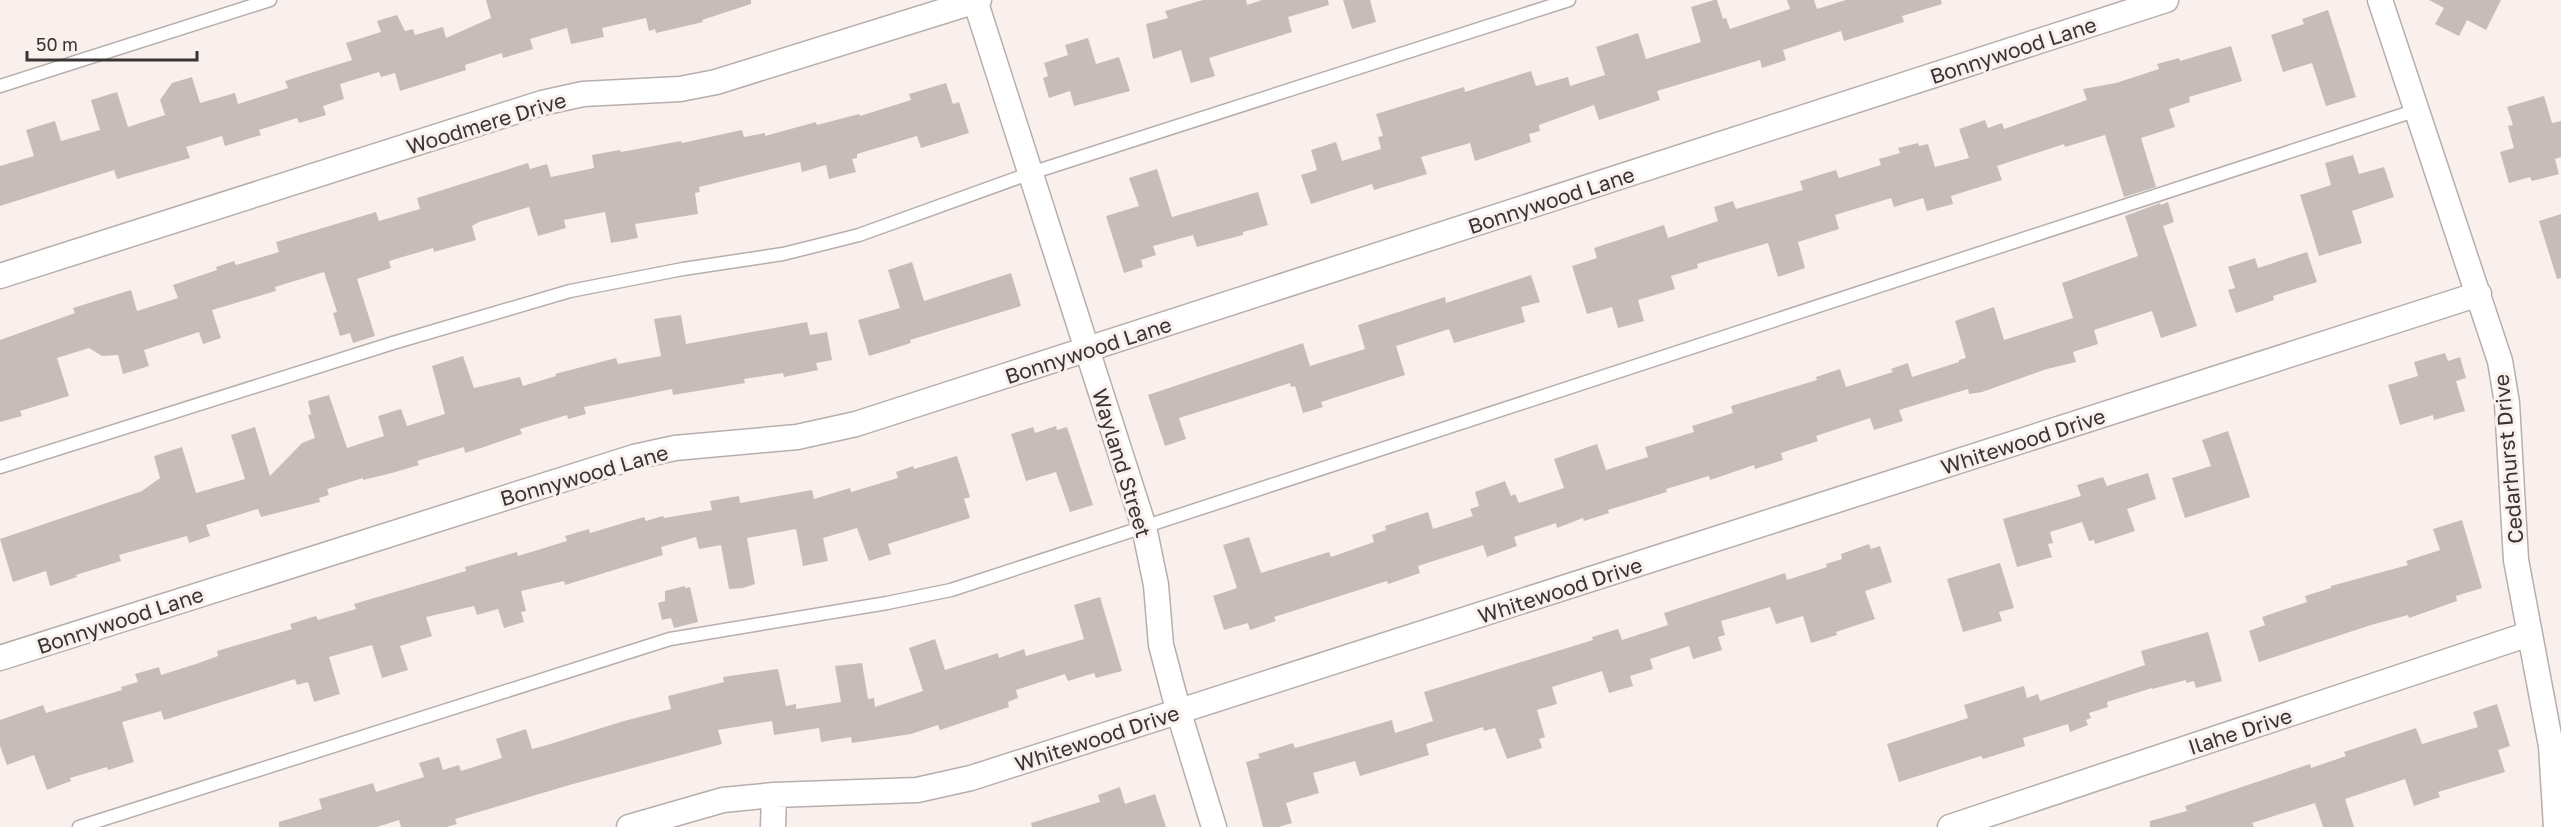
<svg xmlns="http://www.w3.org/2000/svg" width="2561" height="827" viewBox="0 0 2561 827" font-family="'Golos Text',sans-serif">
	<rect width="100%" height="100%" fill="#f9f0ed"/>
	<!-- building -->
	<path fill="#c6bdba" d="M486,0H751V4L702,20L703,22L656,33L655,29L649,31L646,18L602,28L604,37L571,44L567,28L530,39L533,49L503,58L502,53L465,65L466,70L400,91L395,73L381,77L379,72L340,84L344,99L323,106L326,115L299,123L297,118L259,130L261,135L225,146L222,136L186,147L190,158L117,179L114,170L0,206V166L34,156L26,130L55,121L61,141L100,130L91,100L117,92L128,127L165,115L160,100L172,83L192,77L200,103L235,93L238,104L288,88L285,81L352,60L346,43L381,32L377,21L397,15L405,31L413,29L415,35L443,27L446,38L491,18Z
		M1203,0H1246L1247,5L1262,0H1328L1329,5L1288,17L1292,32L1209,58L1215,76L1191,83L1181,50L1153,59L1146,24L1168,18L1165,11Z
		M1343,0H1370L1376,22L1352,29Z
		M1714,0H1717L1723,19L1726,18L1730,29L1790,9L1787,0H1814L1817,9L1846,0H1941L1942,4L1902,16L1904,22L1844,41L1841,31L1783,50L1786,60L1762,68L1760,60L1657,91L1660,100L1599,120L1594,105L1539,125L1540,131L1529,134L1531,142L1475,161L1470,143L1421,157L1427,174L1374,190L1372,184L1311,204L1301,175L1317,170L1311,150L1336,142L1342,161L1381,149L1378,137L1383,136L1376,114L1464,87L1465,92L1531,71L1536,86L1568,77L1570,86L1605,75L1596,47L1638,33L1646,59L1701,42L1691,7Z
		M2429,0H2501L2486,30L2467,20L2459,36L2435,24L2444,8Z
		M2328,10L2356,97L2326,106L2312,63L2283,72L2271,35L2304,24L2302,19Z
		M1088,38L1096,64L1119,57L1130,91L1074,106L1070,91L1049,98L1043,78L1048,76L1044,63L1068,55L1065,45Z
		M2231,46L2242,81L2189,97L2190,102L2169,109L2175,127L2141,138L2156,187L2124,197L2105,135L2065,147L2064,144L1997,166L2002,180L1951,196L1953,204L1927,211L1923,198L1894,207L1891,198L1835,215L1839,229L1798,242L1805,268L1778,277L1768,243L1697,264L1698,268L1671,276L1675,289L1638,300L1644,321L1618,328L1612,307L1587,314L1572,266L1597,258L1594,248L1664,225L1668,238L1718,221L1714,207L1733,201L1736,209L1803,190L1800,181L1836,170L1839,178L1881,165L1879,159L1900,153L1898,148L1918,143L1919,146L1928,144L1935,167L1969,158L1959,129L1985,120L1988,128L2002,123L2004,129L2087,100L2083,89L2116,83L2159,69L2157,64L2179,58L2180,61Z
		M946,83L953,104L959,102L969,133L921,148L917,136L857,154V158L852,159L856,172L829,179L826,165L802,172L800,162L699,187L700,192L695,193L698,214L635,224L638,238L611,243L605,212L564,220L566,228L538,236L529,207L479,222L472,226L476,240L434,252L433,248L389,261L391,268L357,279L375,336L353,343L350,333L340,336L333,313L337,312L324,272L275,287L276,291L212,310L221,338L203,344L199,332L144,350L149,366L123,374L118,355L102,356L89,348L57,358L69,396L20,411L22,416L0,422V340L75,313L73,308L131,290L137,311L178,298L173,285L217,270L216,267L234,261L236,265L279,252L276,242L376,212L379,221L420,209L417,198L528,163L530,169L547,164L551,177L594,168L592,155L620,150L621,152L681,141L682,143L742,130L744,137L765,133V136L816,122L817,125L859,114L860,116L911,100L909,94Z
		M2544,96L2552,123L2561,121V157L2555,159L2559,174L2532,181L2530,177L2509,183L2500,152L2514,148L2508,126L2513,125L2507,107Z
		M2353,155L2359,174L2384,167L2394,197L2352,211L2362,243L2319,256L2300,195L2331,185L2325,163Z
		M1157,169L1172,217L1258,192L1268,225L1243,232V235L1197,247L1193,235L1153,246L1156,255L1141,260L1143,267L1124,273L1106,216L1139,206L1129,178Z
		M2168,202L2174,222L2163,226L2197,326L2161,338L2152,311L2094,330L2098,344L2073,352L2076,362L2047,369L1982,392L1969,394L1968,389L1899,410L1903,421L1874,430L1870,418L1816,436L1818,441L1781,453L1783,460L1755,469L1754,465L1710,480L1709,476L1666,489L1667,492L1608,510L1609,513L1584,521L1583,518L1557,528L1556,523L1514,537L1517,546L1487,557L1483,545L1418,566L1420,573L1388,584L1387,581L1274,617L1276,621L1250,630L1248,623L1224,630L1213,596L1237,588L1223,545L1249,537L1261,573L1329,552L1331,557L1374,542L1372,535L1386,530L1385,526L1428,512L1433,529L1473,516L1470,509L1479,506L1475,492L1505,481L1511,496L1515,494L1519,503L1564,488L1554,459L1597,444L1606,470L1648,457L1645,447L1694,432L1692,426L1733,413L1731,406L1817,380L1816,377L1840,369L1846,387L1893,372L1891,369L1908,363L1912,377L1959,362V360L1966,358L1955,321L1994,307L2004,340L2073,318L2062,283L2138,256L2125,216L2160,203L2161,205Z
		M2561,214V278L2557,279L2539,221Z
		M2307,252L2317,282L2273,296L2274,300L2236,313L2228,290L2235,288L2228,267L2255,258L2258,268Z
		M912,262L924,301L1011,273L1021,306L910,340L911,343L869,356L858,320L900,308L888,270Z
		M1531,275L1540,302L1521,307L1525,322L1454,343L1449,329L1396,346L1405,375L1321,402L1323,407L1303,413L1295,386L1291,387L1290,383L1179,418L1186,439L1165,446L1148,395L1303,343L1310,366L1365,349L1358,325L1445,297L1446,303Z
		M681,315L686,344L807,322L810,335L827,332L832,360L816,363L818,370L784,377L783,373L744,379L745,383L673,395L672,389L584,407L586,414L568,419L567,415L520,429L522,434L484,447L465,453L464,447L417,461L419,465L392,473L363,480V478L327,489L329,495L319,498L320,502L261,517L258,509L206,525L210,536L189,543L187,536L119,555L121,561L76,575L77,577L50,586L46,571L13,582L0,539L142,491L160,478L154,456L182,447L196,493L245,479L231,435L255,427L270,476L302,443L315,438L308,415L311,414L308,401L329,395L347,448L384,436L378,416L401,409L407,426L445,414L432,366L463,356L474,388L520,377L523,386L556,376L555,374L616,358L618,364L661,356L654,319Z
		M2445,353L2448,361L2460,357L2466,378L2456,381L2465,411L2434,420L2433,415L2400,425L2388,385L2418,376L2414,362Z
		M1056,426L1057,430L1067,427L1093,505L1070,512L1056,472L1026,481L1011,434L1033,427L1035,433Z
		M2228,431L2250,497L2185,518L2172,478L2211,466L2202,440Z
		M957,456L970,497L964,499L970,518L888,544L891,554L869,561L857,528L823,538L828,561L803,566L796,529L747,538L755,584L743,588L729,589L721,545L699,549L696,537L661,547L663,555L565,585L564,581L521,591L526,611L521,612L524,622L504,628L498,609L477,615L474,606L426,617L432,636L400,646L408,670L382,678L372,645L329,657L340,694L314,702L308,682L297,685L295,679L164,720L161,711L122,722L134,762L108,770L107,767L70,778L71,781L47,790L34,755L7,765L0,746V720L43,705L46,713L122,690L121,687L138,682L135,674L159,667L161,675L196,664L218,656L217,651L292,629L290,624L316,616L318,620L356,609L354,604L466,571L465,567L517,552L518,556L567,541L565,536L589,529L590,533L644,517L646,521L663,516L664,518L712,510L710,501L739,496L740,503L812,490L814,499L850,488L851,492L898,478L896,472L913,466L914,469Z
		M2148,473L2156,499L2127,509L2135,531L2095,544L2094,540L2089,541L2082,522L2050,532L2053,543L2048,544L2052,557L2017,567L2003,519L2081,496L2077,485L2103,477L2107,486Z
		M2462,520L2482,588L2456,596L2457,601L2409,618L2408,615L2371,625L2259,662L2249,631L2265,625L2262,617L2307,602L2305,596L2331,588V586L2408,565L2406,561L2440,550L2433,529Z
		M1869,544L1871,549L1880,546L1892,582L1865,591L1875,619L1836,632L1837,635L1811,643L1803,616L1776,624L1770,607L1721,621L1725,635L1718,637L1722,650L1693,659L1689,646L1650,659L1653,669L1630,676L1633,686L1609,693L1602,671L1552,687L1557,704L1537,710L1545,737L1539,739L1542,748L1507,759L1495,728L1484,731L1483,727L1426,744L1429,755L1360,776L1355,761L1313,773L1319,793L1286,803L1292,823L1278,827H1263L1246,762L1260,758L1258,754L1293,743L1295,748L1392,720L1395,733L1433,721L1424,692L1593,640L1592,637L1618,629L1622,640L1668,625L1664,613L1785,573L1787,580L1827,567L1826,564L1842,559L1841,554Z
		M2000,563L2014,608L1999,612L2002,621L1963,632L1947,579Z
		M685,586V588L690,587L698,622L674,628L671,618L662,620L658,603L665,601V591Z
		M1100,597L1122,671L1096,678L1094,673L1068,681L1065,674L1016,690L1018,698L1008,702L1009,707L940,730L938,725L911,734L852,743L851,737L821,742L819,728L774,735L772,721L718,730L722,744L573,784L455,819L457,824L446,827H401L399,820L377,827H279V822L322,809L319,799L373,783L376,792L424,777L419,763L439,757L443,770L459,765L461,771L502,758L496,739L526,729L532,749L547,745L624,721L671,709L668,696L724,682L723,677L778,669L786,706L796,704V709L841,702L835,666L862,663L868,699L874,698L875,707L923,691L909,648L935,639L945,670L998,653L999,658L1024,649L1026,656L1084,639L1074,605Z
		M2208,632L2222,681L2196,688L2194,681L2186,683V680L2152,689V688L2107,702L2108,707L2089,713L2091,718L2086,720L2088,725L2070,732L2068,724L2023,738L2025,746L1983,759L1981,756L1899,782L1887,744L1968,718L1964,705L2024,686L2027,698L2038,694L2040,701L2145,665L2141,651Z
		M2497,704L2510,746L2498,750L2505,772L2438,792L2440,797L2414,806L2405,779L2345,799L2354,827H2323L2315,803L2252,823L2254,827H2150V821L2187,811L2185,806L2310,764L2311,768L2346,756L2344,752L2416,728L2422,744L2478,727L2473,712Z
		M1120,787L1125,804L1155,794L1166,827H1032L1031,823L1100,802L1098,795Z"/>
	<g fill="none" stroke-linecap="round" stroke-linejoin="round">
		<defs>
			<path id="lane" d="M0,86L270,0
				M0,467L393,343L570,291L683,269L783,254L859,235L1031,173L1569,0
				M79,827L670,639L887,603L951,590L2417,110"/>
			<path id="street" d="M975,0L1144,527L1156,585L1161,645L1179,713L1214,827
				M2380,0L2500,361L2507,403L2516,560L2551,746L2556,827
				M0,276L542,103L583,94L680,89L716,82L979,0
				M0,658L634,457L675,448L797,437L856,424L2166,0
				M629,827L723,800L774,795L917,790L971,778L2479,294
				M773,827L774,795
				M1950,827L2529,634"/>
		</defs>
		<!-- lane casing -->
		<use href="#lane" stroke="#b7aeac" stroke-width="15"/>
		<!-- street casing -->
		<use href="#street" stroke="#b7aeac" stroke-width="27"/>
		<!-- lane -->
		<use href="#lane" stroke="#fff" stroke-width="12"/>
		<!-- street -->
		<use href="#street" stroke="#fff" stroke-width="24"/>
	</g>
	<g text-anchor="middle" dominant-baseline="central" stroke-width="6" stroke-linejoin="round" paint-order="stroke">
		<!-- street labels -->
		<g font-size="21" fill="#373433" stroke="#f9f0ed">
			<text transform="translate(2013 50) rotate(-18)">Bonnywood Lane</text>
			<text transform="translate(486 123) rotate(-17)">Woodmere Drive</text>
			<text transform="translate(1551 200) rotate(-18)">Bonnywood Lane</text>
			<text transform="translate(1088 350) rotate(-18)">Bonnywood Lane</text>
			<text transform="translate(2023 441) rotate(-18)">Whitewood Drive</text>
			<text transform="translate(2508 459) rotate(-95)">Cedarhurst Drive</text>
			<text transform="translate(1122 463) rotate(73)">Wayland Street</text>
			<text transform="translate(584 475) rotate(-16)">Bonnywood Lane</text>
			<text transform="translate(1560 590) rotate(-18)">Whitewood Drive</text>
			<text transform="translate(120 620) rotate(-18)">Bonnywood Lane</text>
			<text transform="translate(2240 731) rotate(-18)">Ilahe Drive</text>
			<text transform="translate(1097 738) rotate(-18)">Whitewood Drive</text>
		</g>
	</g>
	<!-- scale -->
	<path d="M27 51v9h170v-9" fill="none" stroke="#373433" stroke-width="3"/>
	<text x="36" y="51" font-size="18" fill="#373433" stroke="#f9f0ed" stroke-width="4.5" paint-order="stroke">50 m</text>
</svg>
